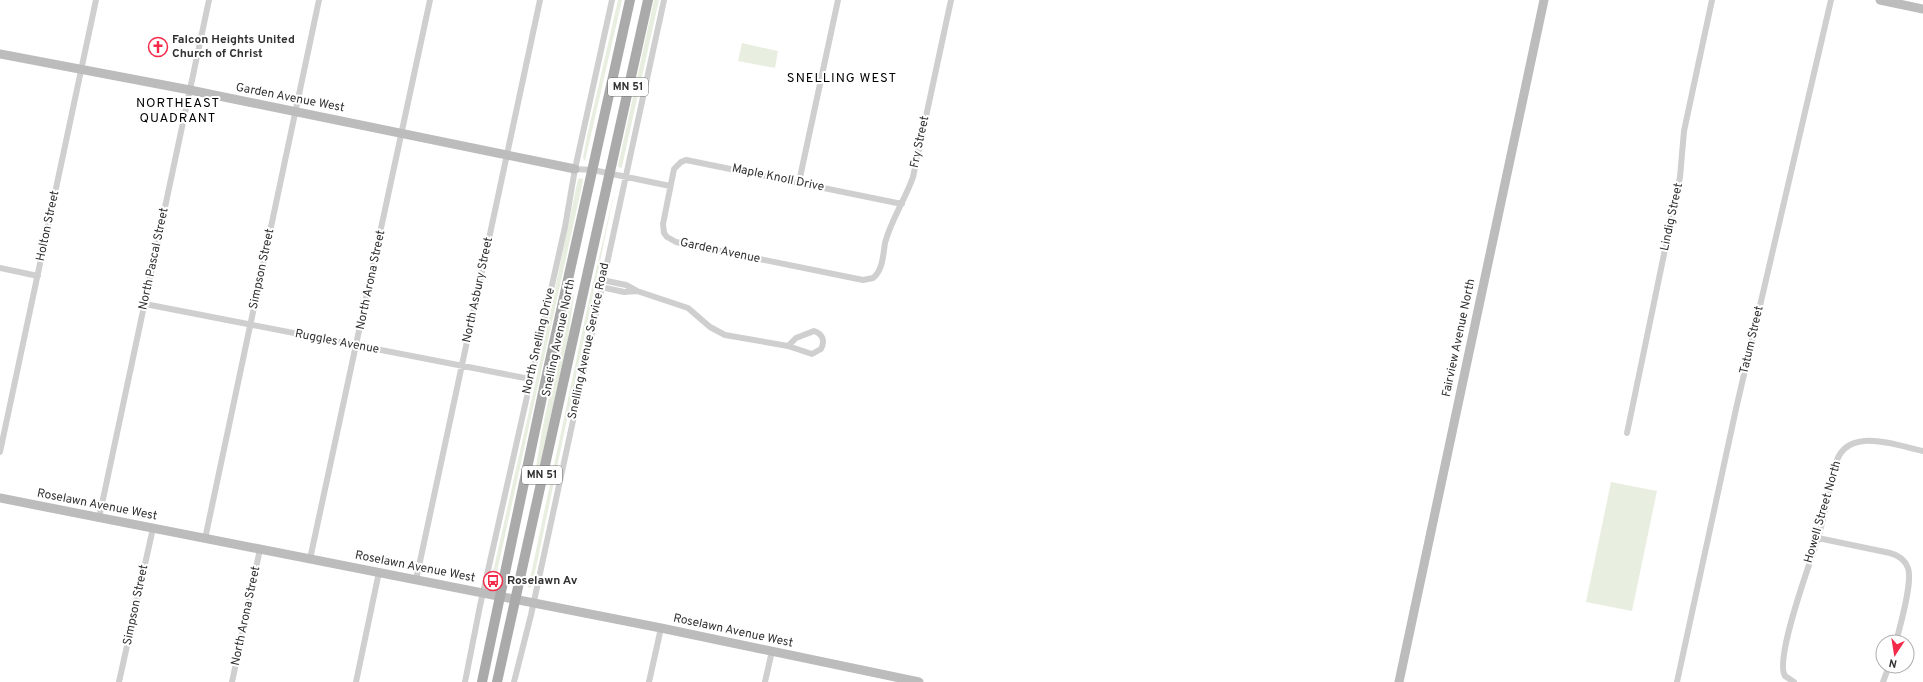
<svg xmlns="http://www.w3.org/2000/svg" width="1923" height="682" viewBox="0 0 1923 682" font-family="Overpass,sans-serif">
	<rect width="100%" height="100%" fill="#fff"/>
	<!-- green -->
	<path fill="#e9efe0" d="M618,0H622L585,161L583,158L587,136Z
		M654,0H659L622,167L620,168L618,166Z
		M742,43L778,51L775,68L738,61Z
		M582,178L583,181L495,581H491L537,375L573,202L578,179Z
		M616,185L536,568L531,587L528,588L589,300Z
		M571,295H574L568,338L538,474L535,473L542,430Z
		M1611,482L1657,491L1632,611L1586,602Z"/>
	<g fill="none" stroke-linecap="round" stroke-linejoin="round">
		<!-- street -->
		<path stroke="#cfcfcf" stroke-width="6" d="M575,169L593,170L670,186
			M799,182L838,0
			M902,204L686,160L681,162L674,169L663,224L664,233L667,237L676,242L863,280L873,278C883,270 883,255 885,243C891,220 905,200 913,177L951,0
			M0,268L38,276
			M602,280L626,285L637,291L688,308L710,327L725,335L788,346L812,354L821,349C825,341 823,334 814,331L796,338L788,346
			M601,287L624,292L637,291
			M145,304L530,379
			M1627,433L1680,177L1684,131L1712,0
			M0,452L96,0
			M99,518L209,0
			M1818,538L1890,553C1898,555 1905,560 1908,568C1913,582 1900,626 1896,642
			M205,539L319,0
			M310,559L430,0
			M416,580L540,0
			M119,682L153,528
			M232,682L260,549
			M356,682L379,572
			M465,682L480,606L565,227L575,169L612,0
			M514,682L531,615L664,0
			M649,682L661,628
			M765,682L772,651
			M1677,682L1736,409L1831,0
			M1794,682L1785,676C1774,659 1811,560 1818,538C1825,514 1829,490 1835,466C1845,425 1894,445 1923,451
			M1883,682L1889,666"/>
		<!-- secondary -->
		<path stroke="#bcbcbc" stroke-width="9" d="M1880,0L1923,9
			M0,54L190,90L575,169
			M0,498L661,628L919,682
			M1399,682L1544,0"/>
		<!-- primary -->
		<path stroke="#aaa" stroke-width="10" d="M482,682L545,383L630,0
			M497,682L648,0"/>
	</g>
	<!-- icons -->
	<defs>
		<symbol id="church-ring" viewBox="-11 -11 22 22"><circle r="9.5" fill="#fff" stroke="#f32a49" stroke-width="1.5"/><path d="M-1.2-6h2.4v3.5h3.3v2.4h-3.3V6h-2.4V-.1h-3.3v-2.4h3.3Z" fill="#f32a49"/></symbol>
		<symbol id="bus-ring" viewBox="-11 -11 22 22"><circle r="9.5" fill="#fff" stroke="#f32a49" stroke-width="1.5"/><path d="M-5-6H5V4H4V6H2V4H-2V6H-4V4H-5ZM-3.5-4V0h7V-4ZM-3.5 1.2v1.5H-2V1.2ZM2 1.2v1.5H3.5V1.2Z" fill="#f32a49"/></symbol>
	</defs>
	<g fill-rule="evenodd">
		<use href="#church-ring" x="147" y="36" width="22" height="22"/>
		<use href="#bus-ring" x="482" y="570" width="22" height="22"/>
	</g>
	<g text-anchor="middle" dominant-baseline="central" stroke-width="4" stroke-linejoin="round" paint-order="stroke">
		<!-- shield labels -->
		<g fill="#fff" stroke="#707070" stroke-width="1">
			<rect x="608" y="78" width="40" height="18" rx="3"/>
			<rect x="522" y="466" width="40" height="18" rx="3"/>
		</g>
		<g font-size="11" font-weight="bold" fill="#323232">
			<text x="628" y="87">MN 51</text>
			<text x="542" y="475">MN 51</text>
		</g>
		<!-- poi labels -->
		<g font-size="12" font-weight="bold" fill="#323232" stroke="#fff" text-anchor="start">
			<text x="172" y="40">Falcon Heights United<tspan x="172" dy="14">Church of Christ</tspan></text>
			<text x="507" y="581">Roselawn Av</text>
		</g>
		<!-- street labels -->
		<g font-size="12" fill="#323232" stroke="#fff">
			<text transform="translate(290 98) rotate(11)">Garden Avenue West</text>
			<text transform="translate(920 142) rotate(-78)">Fry Street</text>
			<text transform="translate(778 178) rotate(12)">Maple Knoll Drive</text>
			<text transform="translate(1672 217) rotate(-78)">Lindig Street</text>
			<text transform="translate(48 226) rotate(-78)">Holton Street</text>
			<text transform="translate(720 251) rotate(12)">Garden Avenue</text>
			<text transform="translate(154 259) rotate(-78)">North Pascal Street</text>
			<text transform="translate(262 269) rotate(-78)">Simpson Street</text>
			<text transform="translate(371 280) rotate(-78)">North Arona Street</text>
			<text transform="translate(478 290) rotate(-78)">North Asbury Street</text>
			<text transform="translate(559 338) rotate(-78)">Snelling Avenue North</text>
			<text transform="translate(1459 338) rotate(-78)">Fairview Avenue North</text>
			<text transform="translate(1752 340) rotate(-77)">Tatum Street</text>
			<text transform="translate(539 341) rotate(-77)">North Snelling Drive</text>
			<text transform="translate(589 341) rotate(-78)">Snelling Avenue Service Road</text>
			<text transform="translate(337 342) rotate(11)">Ruggles Avenue</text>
			<text transform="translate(97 505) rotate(11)">Roselawn Avenue West</text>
			<text transform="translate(1823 512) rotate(-74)">Howell Street North</text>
			<text transform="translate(415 567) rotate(11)">Roselawn Avenue West</text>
			<text transform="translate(136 605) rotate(-78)">Simpson Street</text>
			<text transform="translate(246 616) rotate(-78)">North Arona Street</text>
			<text transform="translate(733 631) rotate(12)">Roselawn Avenue West</text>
		</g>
		<!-- neighbourhood labels -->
		<g font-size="13" letter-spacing="1" fill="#000" stroke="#fff">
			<text x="842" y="79">SNELLING WEST</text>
			<text x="178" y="104">NORTHEAST<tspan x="178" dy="15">QUADRANT</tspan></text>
		</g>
	</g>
	<!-- north arrow -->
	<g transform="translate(1895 654) rotate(192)"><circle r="19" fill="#ffffff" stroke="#adadad"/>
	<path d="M0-3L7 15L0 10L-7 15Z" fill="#f32a49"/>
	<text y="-6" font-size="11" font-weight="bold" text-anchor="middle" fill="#323232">N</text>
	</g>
</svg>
